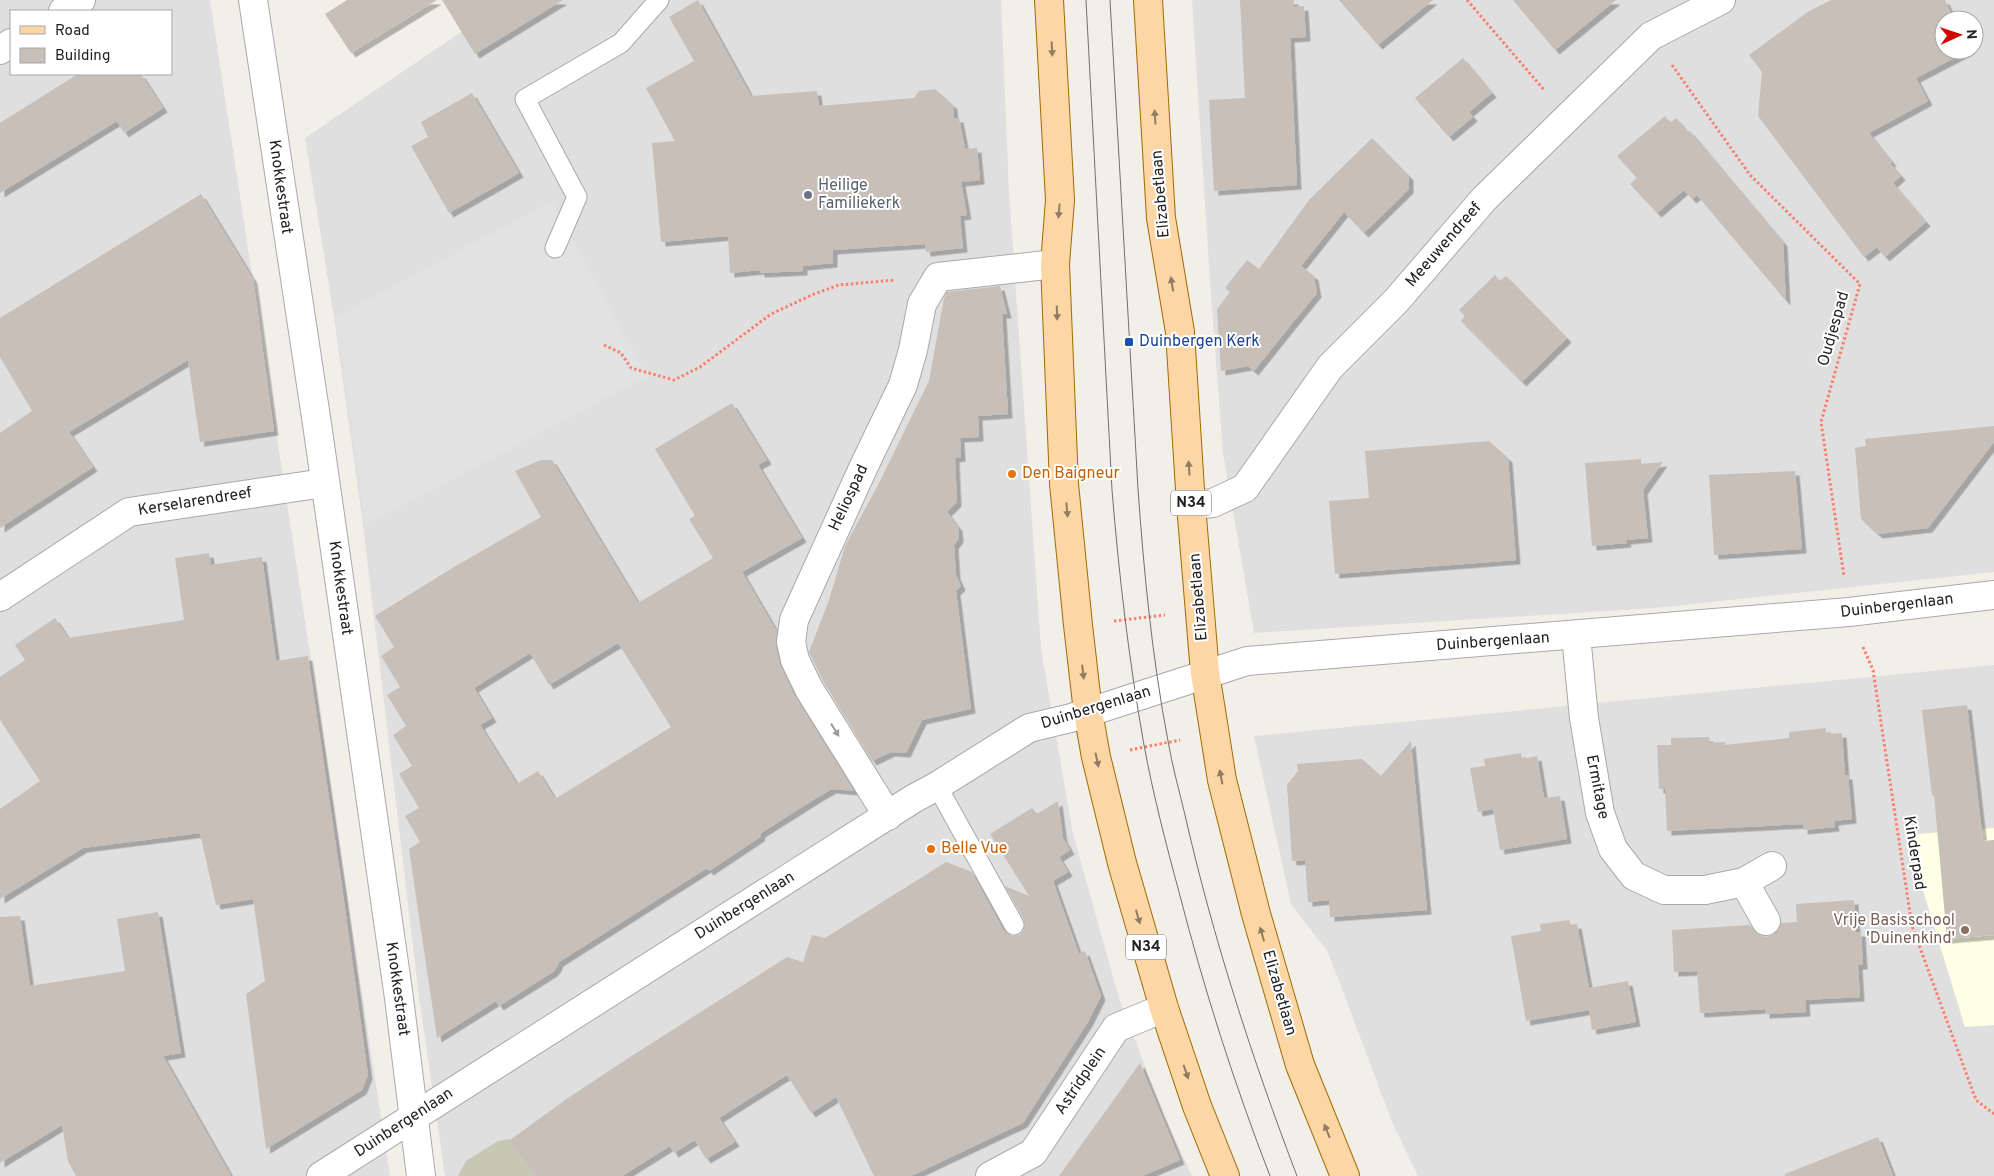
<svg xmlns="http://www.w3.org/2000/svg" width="1994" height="1176" viewBox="0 0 1994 1176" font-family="Overpass,sans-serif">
	<defs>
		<filter id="shadow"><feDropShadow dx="4.5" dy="4.5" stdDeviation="0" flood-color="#0004"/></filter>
	</defs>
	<rect width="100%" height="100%" fill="#f2efe9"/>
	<!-- residential -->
	<path fill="#e0dfdf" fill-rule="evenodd" d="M0,0H210L390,1176H0ZM11,11H171V74H11Z
		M514,0H1001L1009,192L1041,649L1073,834L1119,998L1164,1116L1192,1176H445L419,997L363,525L334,317L305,138L461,32Z
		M1192,0H1994V572L1655,608L1254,633L1223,453L1210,282ZM1944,20H1974V50H1944Z
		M1994,665V1176H1418L1392,1122L1328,952L1291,904L1254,736Z"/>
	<!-- education -->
	<path fill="#ffffe5" d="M1994,828V1025L1965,1027L1906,835Z"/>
	<!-- construction -->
	<path fill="#c7c7b4" d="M510,1139L535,1176H458L466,1161L498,1141Z"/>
	<!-- parking -->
	<path fill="#e2e2e2" d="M552,202L647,376L365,525L336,317Z"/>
	<!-- building -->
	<path fill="#c7bfb8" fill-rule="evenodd" filter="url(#shadow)" d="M347,0H437L351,53L325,14Z
		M442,0H563L475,54Z
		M698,0L751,96L817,91L819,106L914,98L919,91L935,89L953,105L954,118H959L965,149L977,148L980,180L961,182L967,215L960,216L963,248L926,252L925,244L833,250V263L803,266V271L760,273V270L730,273L728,236L661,242L652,143L675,141L646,88L694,61L669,17Z
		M1240,0H1294V7L1304,6L1306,37L1290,38L1297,185L1214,191L1209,100L1245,98Z
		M1339,0H1433L1378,45Z
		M1513,0H1616L1555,50Z
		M1831,0H1945L1954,20H1944V50L1968,51L1916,78L1928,101L1869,133L1892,162L1890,163L1901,176L1893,183L1926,222L1885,257L1877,247L1864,257L1758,116L1762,72L1749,55L1809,11Z
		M1463,58L1492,93L1469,112L1473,117L1449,137L1415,98Z
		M78,74H141L163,108L124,133L117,121L0,193V123Z
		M472,93L519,173L449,213L411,146L428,137L421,122Z
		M1665,116L1670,123L1676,118L1688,132L1690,131L1783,242L1786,301L1697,195L1692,199L1684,190L1657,213L1630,184L1637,178L1617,156Z
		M1372,138L1409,176V189L1364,233L1344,212L1301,266L1314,276L1317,293L1294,321L1254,371L1248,366L1221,371L1217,309L1230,292L1225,288L1247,260L1259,269L1309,200Z
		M201,194L253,279L274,431L200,442L188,360L69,432L93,467L0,528V433L32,411L0,357V318Z
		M1495,275L1500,281L1506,276L1567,338L1522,382L1461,321L1465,316L1459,310Z
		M1000,286L1007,314H1002L1008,414L978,416L979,437L960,438L961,457L955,458L957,502L947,512L958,527L959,538L954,545L956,575L961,586L956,591L971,709L922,720L906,753L891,752L872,761L823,681L809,652L829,600L845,546L878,485L929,381L944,298L947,292Z
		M732,403L767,460L758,465L802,538L742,572L777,632L776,645L780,664L795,696L854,791L832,789L818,797L761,833L760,837L709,871L707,868L559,962L557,967L553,972L499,1006L496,1001L437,1038L409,849L420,842L405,816L419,808L399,774L412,766L393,735L406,726L387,695L400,687L381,656L394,647L375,616L454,567L541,517L515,471L541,460H552L638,603L713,558L689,519L695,516L655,449ZM618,643L671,727L555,799L538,771L517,784L480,725L492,718L474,688L530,653L549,685Z
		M1994,426V442L1928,528L1878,534L1861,519L1855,448L1866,446L1865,439Z
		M1489,441L1508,458L1516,560L1335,574L1329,501L1369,498L1365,451Z
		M1641,459V464L1663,462L1643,490L1648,538L1626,540L1627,543L1592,546L1585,463Z
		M1795,471L1802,549L1714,555L1709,475Z
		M209,553L211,565L262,557L276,661L308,656L342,887L368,1075L362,1090L266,1149L246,994L265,981L253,899L216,905L200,833L83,848L0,899V809L40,781L0,720V677L25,660L15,645L55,618L68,638L184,620L175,558Z
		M1967,705L1983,841L1994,840V935L1947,939L1934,795L1932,796L1922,710Z
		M1826,728V734L1842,733L1845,775H1848L1852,819L1834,821L1835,827L1803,830V824L1667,831L1665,789H1659L1657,745H1671V738L1709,737L1710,743L1725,742V745L1789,738V732Z
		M1411,741L1427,910L1330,917L1329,900L1308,902L1305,860L1292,861L1287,785L1298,771L1297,764L1362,759L1381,776Z
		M1521,753L1522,759L1537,756L1544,798L1560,796L1567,839L1500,850L1493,809L1478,812L1470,768L1485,766L1484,759Z
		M1058,801L1063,838L1070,850L1059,857L1068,872L1053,881L1079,954L1085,951L1101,996L1088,1022L1023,1123L911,1176H874L836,1097L811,1113L787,1075L719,1118L735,1142L706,1159L695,1140L674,1153L670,1146L622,1176H535L510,1140L568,1098L630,1057L787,957L803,962L812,935L825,938L946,862L972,872L1004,931L1013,936L1020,935L1024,930V920L1005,886L1029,896L990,834L1032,808L1037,814Z
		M1854,900L1856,932H1861L1862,948L1863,965H1858L1860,997L1805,1000L1806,1012L1765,1014V1009L1700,1013L1697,971L1674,972L1672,930L1750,925L1758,934L1766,937L1774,934L1779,929L1781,923L1797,922L1796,904Z
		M158,912L181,1053L163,1056L231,1176H76L68,1161L62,1125L0,1163V917L20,916L30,986L125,971L117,919Z
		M1569,920L1571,925L1577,924L1589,988L1628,981L1636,1022L1592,1030L1589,1010L1526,1021L1511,936L1541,931L1540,924Z
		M1140,1063L1180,1160L1142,1176H1059Z
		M1878,1137L1893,1176H1785V1174Z"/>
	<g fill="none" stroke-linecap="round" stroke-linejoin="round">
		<defs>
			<path id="service" d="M555,248L577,197L525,99L621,43L659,0
				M937,786L1014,925"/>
			<path id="minor" d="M63,11L81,0
				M0,50L11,43
				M1191,505L1213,503L1245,488L1330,367L1396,301L1484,199L1651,36L1721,0
				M0,597L129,512L324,483
				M1576,635L1584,718L1600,813L1613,849L1634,876L1664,890H1705L1744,882L1772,866
				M888,816L809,689L795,660L791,642L794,620L864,466L903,385L913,350L922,304L938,277L1055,264
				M1744,882L1766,921
				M321,1176L913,799L937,786L1029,728L1071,718L1247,661L1849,612L1994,595
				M990,1176L1033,1153L1116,1028L1164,1008"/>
			<path id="tertiary" d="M253,0L317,424L399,998L421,1176"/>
			<path id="primary" d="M1049,0L1060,200L1055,264L1064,484L1078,625L1088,712L1096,757L1122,863L1164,1008L1197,1106L1225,1176
				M1148,0L1161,218L1180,332L1191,505L1205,673L1222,780L1256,914L1300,1065L1345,1176"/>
		</defs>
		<!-- service casing -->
		<use href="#service" stroke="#a9a9a9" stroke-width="21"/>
		<!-- minor casing -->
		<use href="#minor" stroke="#a9a9a9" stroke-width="30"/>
		<!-- tertiary casing -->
		<use href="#tertiary" stroke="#a9a9a9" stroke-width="30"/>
		<!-- primary casing -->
		<use href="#primary" stroke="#a06b00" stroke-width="30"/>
		<!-- path -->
		<path stroke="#fa8072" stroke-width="3" stroke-dasharray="2.5 2.5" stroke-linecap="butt" d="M1467,0L1545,91
			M1672,65L1750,175L1860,284L1821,422L1844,576
			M604,345L621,353L631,368L674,380L700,367L771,314L814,294L839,285L895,280
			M1114,621L1165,615
			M1863,647L1873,670L1912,926L1976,1100L1994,1114
			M1130,750L1180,740"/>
		<!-- service -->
		<use href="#service" stroke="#fff" stroke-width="19"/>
		<!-- minor -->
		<use href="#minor" stroke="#fff" stroke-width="28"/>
		<!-- tertiary -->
		<use href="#tertiary" stroke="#fff" stroke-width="28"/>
		<!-- primary -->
		<use href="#primary" stroke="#fcd6a4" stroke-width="28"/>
		<!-- tram -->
		<path stroke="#707070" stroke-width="1" d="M1086,0L1112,490C1119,576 1129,661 1144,745C1153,794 1166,844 1179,892C1204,989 1234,1083 1270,1176
			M1110,0L1138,489C1144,573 1152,657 1168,741C1172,765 1179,790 1185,815C1213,938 1252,1058 1297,1176"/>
	</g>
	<!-- one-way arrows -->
	<defs><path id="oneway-solid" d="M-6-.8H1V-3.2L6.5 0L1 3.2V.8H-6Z" transform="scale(1.25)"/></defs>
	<g fill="#8f7c63">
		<use href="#oneway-solid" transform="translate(1052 49) rotate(87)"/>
		<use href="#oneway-solid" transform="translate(1155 117) rotate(-94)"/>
		<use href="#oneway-solid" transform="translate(1059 211) rotate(95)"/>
		<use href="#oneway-solid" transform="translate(1172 284) rotate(-99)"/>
		<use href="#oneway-solid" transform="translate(1057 313) rotate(88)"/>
		<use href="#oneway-solid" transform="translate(1189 468) rotate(-94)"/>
		<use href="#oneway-solid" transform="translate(1067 510) rotate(85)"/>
		<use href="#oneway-solid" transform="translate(1083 672) rotate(83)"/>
		<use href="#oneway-solid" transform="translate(1097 760) rotate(78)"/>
		<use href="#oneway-solid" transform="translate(1221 777) rotate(-101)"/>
		<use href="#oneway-solid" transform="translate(1138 917) rotate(74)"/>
		<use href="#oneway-solid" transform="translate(1262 934) rotate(-106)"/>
		<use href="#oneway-solid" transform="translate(1186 1072) rotate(71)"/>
		<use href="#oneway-solid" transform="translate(1327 1131) rotate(-112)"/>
	</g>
	<use fill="#9c9c9c" href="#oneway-solid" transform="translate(835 730) rotate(58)"/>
	<!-- markers -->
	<circle fill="#6b7280" stroke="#fff" stroke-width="2" cx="808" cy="195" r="5"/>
	<rect fill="#1a4fb4" stroke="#fff" stroke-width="2" x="1124" y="337" width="10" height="10" rx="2.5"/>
	<g fill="#e8710a" stroke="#fff" stroke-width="2">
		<circle cx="1012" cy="474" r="5"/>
		<circle cx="931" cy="849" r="5"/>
	</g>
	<circle fill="#8d6e63" stroke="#fff" stroke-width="2" cx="1965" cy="930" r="5"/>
	<g text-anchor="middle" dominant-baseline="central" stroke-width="4" stroke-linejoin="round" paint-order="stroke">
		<!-- shield labels -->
		<g fill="#fff" stroke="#646464" stroke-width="1">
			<rect x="1171" y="490.5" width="40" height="25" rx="4"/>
			<rect x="1126" y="934.5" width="40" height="25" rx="4"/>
		</g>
		<g font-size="15" font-weight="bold" fill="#222">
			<text x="1191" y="503">N34</text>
			<text x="1146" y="947">N34</text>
		</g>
		<!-- worship labels -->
		<g font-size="16" fill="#5b616d" stroke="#fff" text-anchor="start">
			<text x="818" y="186">Heilige<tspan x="818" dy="18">Familiekerk</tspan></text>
		</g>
		<!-- street labels -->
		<g font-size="16" fill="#222" stroke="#fff">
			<text transform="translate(280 187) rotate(82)">Knokkestraat</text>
			<text transform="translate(1161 194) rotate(-95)">Elizabetlaan</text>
			<text transform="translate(1444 245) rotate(-49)">Meeuwendreef</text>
			<text transform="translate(1834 329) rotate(-74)">Oudjespad</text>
			<text transform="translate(849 498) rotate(-65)">Heliospad</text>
			<text transform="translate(195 502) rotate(-9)">Kerselarendreef</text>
			<text transform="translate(340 588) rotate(82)">Knokkestraat</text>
			<text transform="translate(1199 597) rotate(-95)">Elizabetlaan</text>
			<text transform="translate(1897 606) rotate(-7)">Duinbergenlaan</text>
			<text transform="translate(1493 642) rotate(-4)">Duinbergenlaan</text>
			<text transform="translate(1096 708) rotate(-17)">Duinbergenlaan</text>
			<text transform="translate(1597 787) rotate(79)">Ermitage</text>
			<text transform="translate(1914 853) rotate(81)">Kinderpad</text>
			<text transform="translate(745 906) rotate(-32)">Duinbergenlaan</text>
			<text transform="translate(397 989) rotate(82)">Knokkestraat</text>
			<text transform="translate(1279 993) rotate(74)">Elizabetlaan</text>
			<text transform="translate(1081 1081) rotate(-56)">Astridplein</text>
			<text transform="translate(404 1123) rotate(-33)">Duinbergenlaan</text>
		</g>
		<!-- transit labels -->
		<g font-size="16" fill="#164399" stroke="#fff" text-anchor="start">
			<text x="1139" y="342">Duinbergen Kerk</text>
		</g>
		<!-- food labels -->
		<g font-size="16" fill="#c56008" stroke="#fff" text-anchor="start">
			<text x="1022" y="474">Den Baigneur</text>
			<text x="941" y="849">Belle Vue</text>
		</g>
		<!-- education labels -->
		<g font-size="16" fill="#785e54" stroke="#fff" text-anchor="end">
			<text x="1955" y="921">Vrije Basisschool<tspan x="1955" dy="18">'Duinenkind'</tspan></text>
		</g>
	</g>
	<!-- legend -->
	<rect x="10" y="10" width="162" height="65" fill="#ffffff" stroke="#a7a7a7"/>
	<rect x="20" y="26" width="25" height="8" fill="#fcd6a4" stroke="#a7a7a7"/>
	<text x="55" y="35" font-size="15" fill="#222222">Road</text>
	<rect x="20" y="48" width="25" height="15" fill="#c7bfb8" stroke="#a7a7a7"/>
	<text x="55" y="60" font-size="15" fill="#222222">Building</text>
	<!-- north arrow -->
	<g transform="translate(1959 35) rotate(87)"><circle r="24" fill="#ffffff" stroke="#a7a7a7"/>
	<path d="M0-4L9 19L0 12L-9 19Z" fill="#d40000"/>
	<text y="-8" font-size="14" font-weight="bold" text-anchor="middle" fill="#222222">N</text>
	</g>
</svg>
